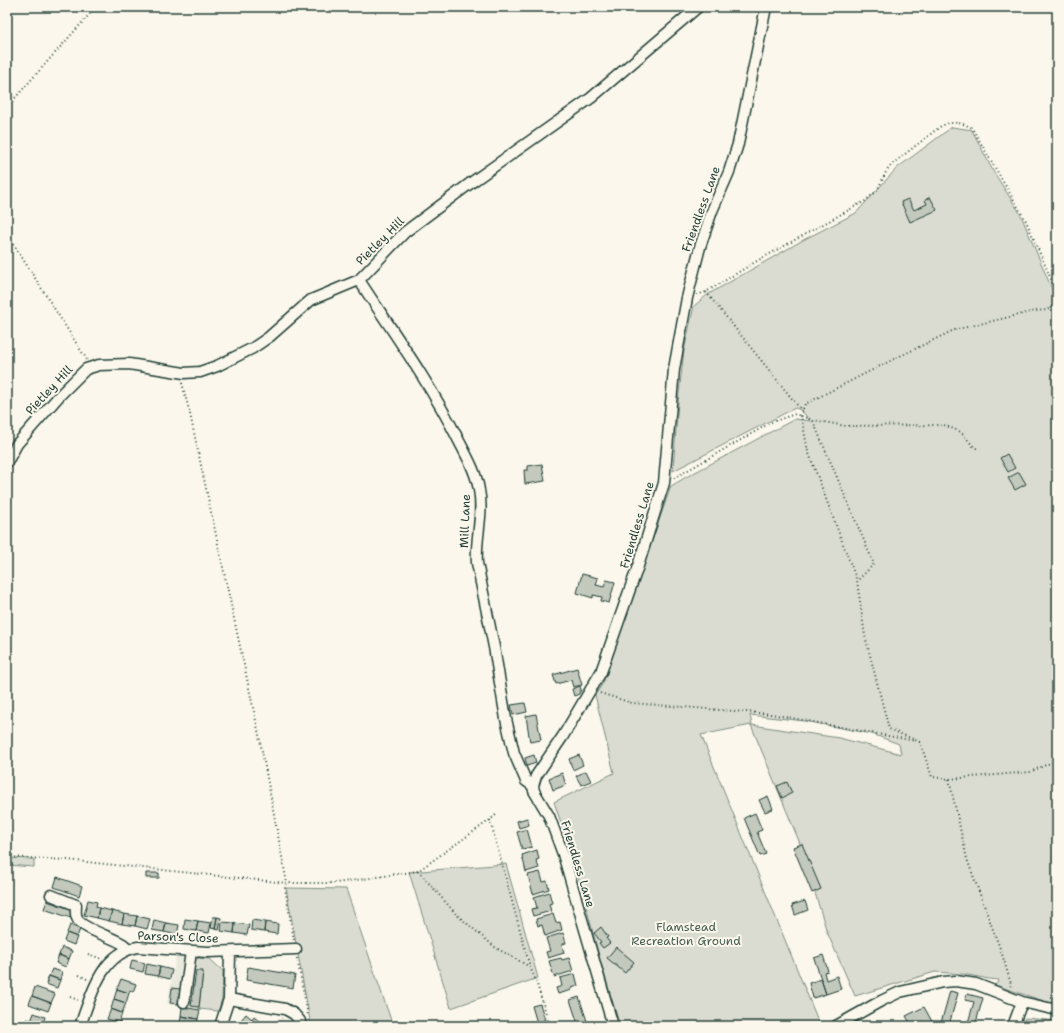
<svg xmlns="http://www.w3.org/2000/svg" width="1064" height="1033" viewBox="0 0 1064 1033" font-family="'Shantell Sans',sans-serif">
	<rect width="100%" height="100%" fill="#fbf7ec"/>
	<filter id="ink" filterUnits="userSpaceOnUse"><feTurbulence type="fractalNoise" baseFrequency=".025" numOctaves="2"/><feDisplacementMap in="SourceGraphic" scale="8" xChannelSelector="R" yChannelSelector="G"/><feConvolveMatrix kernelMatrix="1 2 1 2 8 2 1 2 1" color-interpolation-filters="sRGB"/></filter>
	<g filter="url(#ink)">
		<!-- built -->
		<path fill="#eae9de" d="M176,957L198,958L196,960L193,970L203,971L199,1009L167,1004Z"/>
		<!-- green -->
		<path fill="#dbdcd1" stroke="#7d8c82" fill-rule="evenodd" d="M952,127L972,130L993,171L1020,213L1057,301V1003L1047,1002L995,985L999,980L989,979L963,974L935,972L855,996L827,932L799,841L751,725L701,735L819,1023L812,1026H620L601,963L574,861L554,802L614,773L595,695L603,683L671,486L688,476L795,419L810,421L802,411L796,408L791,410L673,471L678,402L684,351L694,306L707,295L805,239L856,213L897,168ZM750,715L805,721L872,734L899,744L901,754L839,738L752,725Z
			M7,858L34,859V867L7,865Z
			M506,864L538,978L451,1008L409,872Z
			M286,888L346,889L393,1026H311Z
			M198,958L210,959L223,971L222,999L218,1011L199,1009L203,972L193,970V963Z
			M1025,1018L1057,1021V1026H1022Z"/>
		<!-- building -->
		<path fill="#c4c9be" stroke="#1f3d34" d="M930,197L937,210L910,222L901,202L908,199L914,210L927,204L925,200Z
			M1007,454L1015,468L1008,472L1000,458Z
			M542,464L545,481L525,484L524,470H528V466Z
			M1019,472L1026,484L1015,490L1008,478Z
			M582,574L598,578L596,585L604,587L606,580L615,582L609,603L601,601L602,597L593,595V598L577,593Z
			M577,668L582,685L573,687L571,680L556,684L553,675Z
			M580,686L581,690L579,694L574,696L572,689Z
			M525,703L527,712L513,715L511,705Z
			M536,714L541,740L530,742L526,716Z
			M534,755L536,763L527,766L525,758Z
			M579,755L583,765L573,770L569,759Z
			M586,771L591,781L581,785L576,776Z
			M562,773L566,785L553,790L549,778Z
			M787,782L792,793L782,798L777,786Z
			M768,796L773,809L765,812L759,800Z
			M755,813L762,830L757,832L766,854L760,856L744,818Z
			M527,818L529,825L519,828L517,821Z
			M527,829L532,847L522,849L517,832Z
			M802,844L821,889L812,893L793,847Z
			M537,850L539,859L536,860L539,868L526,872L522,855Z
			M540,872L543,882L547,881L549,889L533,894L528,875Z
			M146,873H159V878H146Z
			M57,877L82,886L79,896L54,887Z
			M549,892L552,903L549,904L551,911L533,916L531,909L537,908L534,897Z
			M88,900L97,902L96,907L99,908L97,918L84,915Z
			M47,901L73,910L71,918L44,909Z
			M805,901L808,910L795,915L792,905Z
			M99,908L112,911L109,921L97,918Z
			M112,911L124,914L122,924L109,921Z
			M124,914L137,916L135,926L122,924Z
			M553,914L556,923L560,922L562,930L545,936L542,925L538,926L536,919Z
			M137,916L150,919L147,929L135,926Z
			M213,917H217L215,929L211,928Z
			M217,917L221,918L219,930L215,929Z
			M185,919L198,921L196,931L184,929Z
			M154,920L166,923L164,932L152,930Z
			M252,920L265,922L264,932L251,930Z
			M198,921L211,923L209,933L196,931Z
			M222,922L235,923L234,933L221,931Z
			M265,922L278,924L277,934L264,932Z
			M166,923L179,925L177,935L164,932Z
			M235,923L249,925L247,935L234,933Z
			M70,925L80,929L77,937L67,933Z
			M601,927L608,937L606,938L610,943L603,948L599,943L601,942L594,933Z
			M67,933L77,937L74,945L64,941Z
			M563,933L566,943L562,944L564,953L548,958L546,952L550,951L546,938Z
			M62,947L72,951L69,959L59,955Z
			M616,947L634,962L625,973L607,958Z
			M59,955L69,959L66,967L56,963Z
			M823,955L828,971L824,972L826,980L837,976L841,989L826,994L814,958Z
			M561,958L562,960L569,958L573,971L554,977L549,961Z
			M132,960L145,963L143,972L130,969Z
			M147,964L160,967L158,976L145,974Z
			M160,967L172,970L170,979L158,976Z
			M248,967L295,975L293,988L246,980Z
			M52,969L62,972L60,980L49,976Z
			M196,971H203L199,1007L191,1006Z
			M575,974L578,986L571,988L572,990L558,994L556,988L562,986L560,978Z
			M49,976L60,980L57,988L46,984Z
			M121,979L136,984L133,992L130,990L129,993L117,989Z
			M821,979L826,994L813,998L809,983Z
			M35,987L55,994L51,1003L32,996Z
			M172,988L180,989L178,1004L170,1003Z
			M117,989L129,993L126,1003L114,999Z
			M950,991L958,993L949,1025L941,1023Z
			M967,994L983,998L975,1026H967L974,1002L965,1000Z
			M32,996L51,1003L48,1011L29,1004Z
			M579,997L587,1021L578,1024L570,1000Z
			M114,999L126,1003L122,1013L111,1009Z
			M540,1004L545,1020L537,1023L532,1006Z
			M182,1007L200,1010L198,1019L181,1016Z
			M924,1007L934,1025L900,1026L909,1021L906,1016Z
			M111,1009L122,1013L119,1023L107,1019Z
			M34,1013L45,1017L42,1025L31,1021Z
			M246,1014L252,1019L247,1026H236Z
			M181,1016L198,1019L197,1026H180Z
			M254,1016L261,1022L258,1026H247Z
			M27,1019L42,1025L41,1026L25,1025Z"/>
		<g fill="none" stroke-linecap="round" stroke-linejoin="round">
			<defs>
				<path id="minor" d="M359,280C393,332 429,382 457,437C466,455 476,471 479,490C484,514 475,539 477,563L494,647L506,719L514,753L526,781L533,786
					M7,462L17,444L60,395L86,369L99,365L129,364L184,373L200,372L217,366L253,348L269,337L311,300L359,280L405,232L472,182L591,98L698,7
					M51,895L76,905C76,909 75,914 77,918C80,928 112,937 121,943C124,944 126,947 129,949
					M229,999L285,1009L294,1014L300,1021V1026
					M184,1002L191,951
					M80,1026C91,996 101,953 138,947L207,952L296,949
					M220,1026L229,999L230,952
					M613,1026L563,854L549,816L534,791L533,786L536,776L563,736L601,672L638,566L664,483L674,369L687,298L700,247L712,211L729,172L738,144L766,7
					M836,1026L881,1001L900,992L943,982L956,981L976,984L1022,1002L1057,1010
					M1013,1026L1022,1002"/>
			</defs>
			<!-- minor casing -->
			<use href="#minor" stroke="#1f3d34" stroke-width="13"/>
			<!-- path -->
			<path stroke="#1f3d34" stroke-width="2" stroke-dasharray="1 3" stroke-linecap="butt" d="M7,107L96,7
				M7,234L87,360
				M706,292L802,411
				M697,295L706,292L757,261L865,201L877,191L886,172L891,165L941,126C952,121 962,122 972,128L1026,221L1057,293
				M182,383L190,414L258,730L287,883L285,888L294,940
				M813,421L874,564L857,581
				M674,478L772,422L795,414L813,420L846,426L944,425L961,432L974,447L978,449
				M600,693L632,703L771,714L915,741
				M919,742H920L932,777L949,779L1030,772L1057,760
				M920,742L889,729L865,636L857,581L808,451L802,420L800,416L805,404L892,360L954,330L1035,311L1047,310L1057,303
				M949,779L967,859L1002,954L1011,984L1010,988
				M490,820L530,967L536,981L550,1026
				M562,822H567
				M7,857L67,860L287,883H336L418,871L490,820L498,813
				M418,871L457,915L496,948L530,967
				M88,954L102,959
				M297,958L308,1015
				M79,975L89,980
				M70,997L78,1000
				M280,1026L282,1018"/>
			<!-- minor -->
			<use href="#minor" stroke="#fbf7ec" stroke-width="10"/>
		</g>
	</g>
	<g text-anchor="middle" dominant-baseline="central" stroke-width="4" stroke-linejoin="round" paint-order="stroke">
		<!-- street labels -->
		<g font-size="12" fill="#1f3d34" stroke="#fbf7ec">
			<text transform="translate(701 209) rotate(-70)">Friendless Lane</text>
			<text transform="translate(380 241) rotate(-45)">Pietley Hill</text>
			<text transform="translate(49 390) rotate(-47)">Pietley Hill</text>
			<text transform="translate(465 521) rotate(-88)">Mill Lane</text>
			<text transform="translate(637 525) rotate(-73)">Friendless Lane</text>
			<text transform="translate(578 864) rotate(73)">Friendless Lane</text>
			<text transform="translate(178 937) rotate(2)">Parson's Close</text>
		</g>
		<!-- park labels -->
		<g font-size="12" fill="#455d53" stroke="#fbf7ec">
			<text x="686" y="927">Flamstead<tspan x="686" dy="14">Recreation Ground</tspan></text>
		</g>
	</g>
	<!-- margin -->
	<rect width="1064" height="1033" fill="none" stroke="#fbf7ec" stroke-width="24"/>
	<rect x="12" y="12" width="1040" height="1009" fill="none" stroke="#1f3d34" stroke-width="1.5" filter="url(#ink)"/>
</svg>
